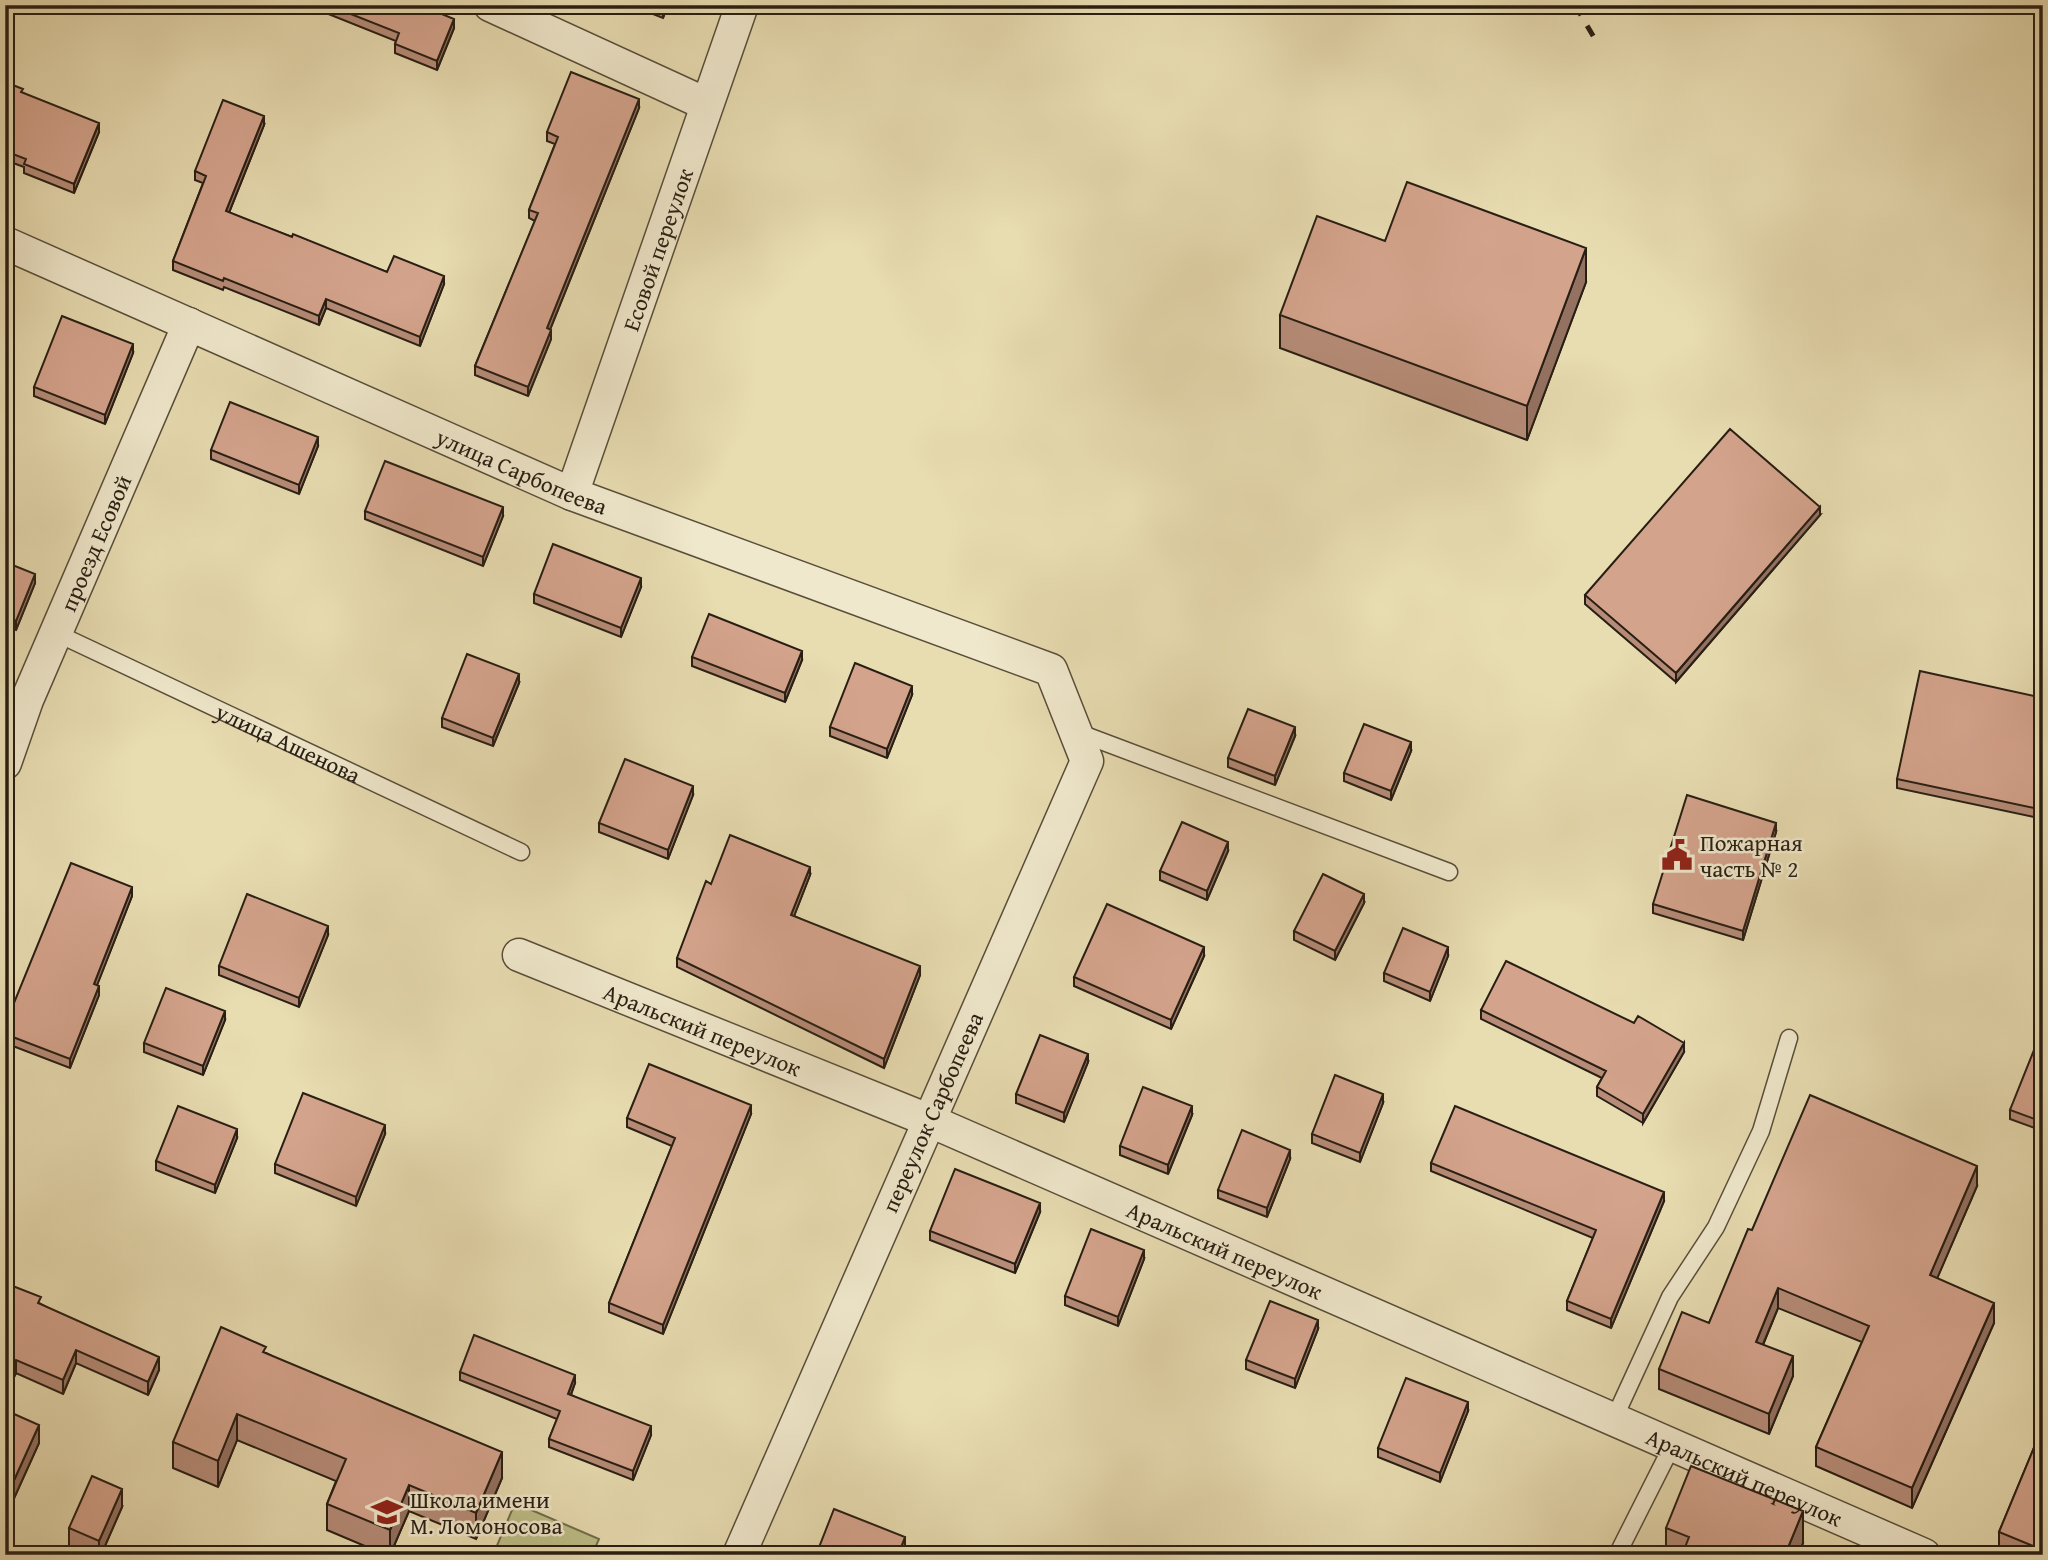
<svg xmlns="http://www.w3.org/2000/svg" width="2048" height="1560" viewBox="0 0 2048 1560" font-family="'Gentium Book Plus',serif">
	<rect width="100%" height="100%" fill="#e8dcb1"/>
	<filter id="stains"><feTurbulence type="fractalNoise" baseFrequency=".00286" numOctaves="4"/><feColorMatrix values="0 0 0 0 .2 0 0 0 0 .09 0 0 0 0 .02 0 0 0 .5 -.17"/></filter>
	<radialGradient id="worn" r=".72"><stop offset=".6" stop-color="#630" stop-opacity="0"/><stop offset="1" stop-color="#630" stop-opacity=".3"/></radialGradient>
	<!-- green -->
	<path fill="#bdbe87" stroke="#726e4d" stroke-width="2" d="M515,1503L599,1539L592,1555H493Z"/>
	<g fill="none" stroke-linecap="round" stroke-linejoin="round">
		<defs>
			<g id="lane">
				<path id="s1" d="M56,633L521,852"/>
				<path d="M1077,732L1449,872"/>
				<path d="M1613,1421L1670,1297L1716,1227L1761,1131L1789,1038"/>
				<path d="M1617,1555L1672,1446"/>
			</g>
			<g id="street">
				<path d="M490,5L706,104"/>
				<path id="s2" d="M5,243L572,494L1051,670L1087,761L739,1555"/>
				<path id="s3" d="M572,494L742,5"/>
				<path id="s4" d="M5,763L27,700L189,324"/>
				<path id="s5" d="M519,955L928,1120L1924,1555"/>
			</g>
		</defs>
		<!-- lane casing -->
		<use href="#lane" stroke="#584e3a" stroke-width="19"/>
		<!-- street casing -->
		<use href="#street" stroke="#584e3a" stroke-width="35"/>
		<!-- lane -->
		<use href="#lane" stroke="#f0e8cc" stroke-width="16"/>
		<!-- street -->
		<use href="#street" stroke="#f0e8cc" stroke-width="32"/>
		<!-- rail -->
		<path stroke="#281e13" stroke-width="5" stroke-dasharray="12 12" stroke-linecap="butt" d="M1575,5L1599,46"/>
	</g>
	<!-- wall -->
	<path fill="#b68c78" stroke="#281e13" stroke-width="2" d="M306,5H420L454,28L437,70L395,53V44L396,41Z
		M630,5H668L663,18Z
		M5,82L23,93L99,132L74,193L24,173V167L5,160Z
		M639,108L550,330L551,339L528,396L475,375V366L535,221L529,218V210L555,144L547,141V132Z
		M264,125L229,213L292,237L387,272L444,284L420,346L326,308L319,325L224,287L223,290L173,270V261L203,183L195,180V171Z
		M1385,241L1586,282L1527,440L1280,348V315Z
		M133,353L105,424L34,396V387Z
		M318,446L299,494L211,459V450Z
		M365,511L503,516L483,566L365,519Z
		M1820,515L1676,682L1585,604V595Z
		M5,562L35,583L16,630L5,626Z
		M641,587L621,637L534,603V594Z
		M692,657L802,660L785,702L692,666Z
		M519,683L493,746L442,727V718Z
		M912,695L887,758L830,736V727Z
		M2043,698V819L1897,788V779Z
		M1295,736L1275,785L1228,767V758Z
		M1411,751L1391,800L1344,781V773Z
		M693,795L668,859L599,832V823Z
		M1776,832L1743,940L1653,913V904Z
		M1228,851L1207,900L1160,880V871Z
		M810,875L794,916L920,975L884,1068L677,967V958Z
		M132,896L97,985L99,995L70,1068L5,1043V1025Z
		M1364,903L1335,960L1294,940V931Z
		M328,935L299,1007L219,975V966Z
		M1204,956L1171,1029L1074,986V977Z
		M1448,956L1430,1001L1384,981V973Z
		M1481,1010L1684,1052L1643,1123L1597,1096V1087L1602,1078L1481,1019Z
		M225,1020L203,1075L144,1052V1043Z
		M2043,1048V1131L2010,1119V1110Z
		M1088,1062L1064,1122L1016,1103V1094Z
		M1383,1103L1360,1162L1312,1143V1134Z
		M751,1114L663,1334L609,1312V1303L672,1146L627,1127V1118Z
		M1192,1115L1168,1174L1120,1155V1146Z
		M385,1134L356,1206L275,1173V1164Z
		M237,1138L215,1193L156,1170V1161Z
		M1290,1159L1267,1217L1218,1198V1190Z
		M1431,1163L1664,1201L1611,1328L1567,1310V1301L1593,1238L1431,1171Z
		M1977,1186L1937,1278L1994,1323L1912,1508L1816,1466V1447L1862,1342L1778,1308L1763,1345L1793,1376L1769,1434L1659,1389V1369L1709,1323L1752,1230Z
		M1040,1212L1015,1273L930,1240V1231Z
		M1144,1259L1118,1326L1065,1305V1296Z
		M5,1283L41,1304L159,1370L148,1395L76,1363L63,1394L16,1373L14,1377L5,1374Z
		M1318,1329L1295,1388L1246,1369V1360Z
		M266,1353L502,1478L476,1539L409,1511L390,1555H386L327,1530V1504L336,1481L237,1440L218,1487L173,1468V1442Z
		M460,1372L575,1383L571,1395L651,1435L633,1480L549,1447V1439L557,1419L460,1380Z
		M5,1410L39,1443L6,1516H5Z
		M1468,1411L1440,1482L1378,1457V1448Z
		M2043,1426V1555H2021L1999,1546V1532Z
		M122,1507L101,1555H89L69,1546V1528Z
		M1666,1528L1803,1543L1798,1555H1666Z"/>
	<!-- shaded-wall -->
	<path fill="#947262" stroke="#281e13" stroke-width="2" d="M665,5H668L663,18V9Z
		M454,19V28L437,70V61Z
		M639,99V108L547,337V328Z
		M264,116V125L226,220V211Z
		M99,123V132L74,193V184Z
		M1586,248V282L1527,440V406Z
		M444,276V284L420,346V337Z
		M326,299V308L319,325V316Z
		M551,330V339L528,396V387Z
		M133,344V353L105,424V415Z
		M318,437V446L299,494V485Z
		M503,507V516L483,566V557Z
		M1820,507V515L1676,682V673Z
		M35,574V583L16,630V621Z
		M641,578V587L621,637V628Z
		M802,651V660L785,702V693Z
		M519,674V683L493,746V738Z
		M912,686V695L887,758V749Z
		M1295,727V736L1275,785V776Z
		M1411,742V751L1391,800V791Z
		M693,786V795L668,859V850Z
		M1776,823V832L1743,940V931Z
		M1228,842V851L1207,900V891Z
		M810,867V875L791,924V915Z
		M132,887V896L94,993V984Z
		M1364,894V903L1335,960V951Z
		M328,926V935L299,1007V998Z
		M1204,947V956L1171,1029V1020Z
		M1448,947V956L1430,1001V992Z
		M920,966V975L884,1068V1059Z
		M99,986V995L70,1068V1059Z
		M225,1011V1020L203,1075V1066Z
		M1684,1043V1052L1643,1123V1114Z
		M1088,1054V1062L1064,1122V1113Z
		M1383,1094V1103L1360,1162V1153Z
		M751,1105V1114L663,1334V1325Z
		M1192,1106V1115L1168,1174V1165Z
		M385,1125V1134L356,1206V1197Z
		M237,1129V1138L215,1193V1185Z
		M1290,1150V1159L1267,1217V1208Z
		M1977,1166V1186L1930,1295V1275Z
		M1664,1192V1201L1611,1328V1319Z
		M1040,1203V1212L1015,1273V1264Z
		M1144,1250V1259L1118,1326V1317Z
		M1778,1288V1308L1756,1361V1342Z
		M1994,1303V1323L1912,1508V1488Z
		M1318,1320V1329L1295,1388V1379Z
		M76,1350V1363L63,1394V1380Z
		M1793,1356V1376L1769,1434V1414Z
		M159,1357V1370L148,1395V1382Z
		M16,1360V1373L14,1377V1364Z
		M575,1375V1383L568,1402V1394Z
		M1468,1402V1411L1440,1482V1473Z
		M237,1414V1440L218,1487V1461Z
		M39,1425V1443L6,1516V1498Z
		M651,1426V1435L633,1480V1471Z
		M502,1452V1478L476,1539V1513Z
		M409,1485V1511L390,1555V1530Z
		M122,1489V1507L101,1555H99V1541Z
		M1803,1511V1543L1798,1555H1785Z
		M905,1537V1546L901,1555H898Z"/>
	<!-- building -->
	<path fill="#d4a38c" stroke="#281e13" stroke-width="2" d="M328,5H420L454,19L437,61L395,44L399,33Z
		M653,5H665L663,9Z
		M571,72L639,99L547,328L551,330L528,387L475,366L538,213L529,210L558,137L547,132Z
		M5,82L23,89L21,92L99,123L74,184L24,164L26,159L5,151Z
		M223,100L264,116L226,211L292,237L293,234L387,272L394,256L444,276L420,337L326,299L319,316L224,278L223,281L173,261L206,176L195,171Z
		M1407,182L1586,248L1527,406L1280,315L1317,216L1385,241Z
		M62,316L133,344L105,415L34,387Z
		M230,402L318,437L299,485L211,450Z
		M1730,429L1820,507L1676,673L1585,595Z
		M385,461L503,507L483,557L365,511Z
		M553,544L641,578L621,628L534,594Z
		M5,562L35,574L16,621L5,617Z
		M709,614L802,651L785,693L692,657Z
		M467,654L519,674L493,738L442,718Z
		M855,663L912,686L887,749L830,727Z
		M1920,671L2043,698V810L1897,779Z
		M1248,709L1295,727L1275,776L1228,758Z
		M1364,724L1411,742L1391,791L1344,773Z
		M625,759L693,786L668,850L599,823Z
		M1687,795L1776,823L1743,931L1653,904Z
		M1182,822L1228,842L1207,891L1160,871Z
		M730,835L810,867L791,915L920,966L884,1059L677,958L706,881L711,884Z
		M71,863L132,887L94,984L99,986L70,1059L5,1034V1025Z
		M1323,874L1364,894L1335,951L1294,931Z
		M247,894L328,926L299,998L219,966Z
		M1107,904L1204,947L1171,1020L1074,977Z
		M1403,928L1448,947L1430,992L1384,973Z
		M1506,961L1634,1023L1638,1016L1684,1043L1643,1114L1597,1087L1606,1071L1481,1010Z
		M166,988L225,1011L203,1066L144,1043Z
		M1040,1035L1088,1054L1064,1113L1016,1094Z
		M2036,1045L2043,1048V1122L2010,1110Z
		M649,1064L751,1105L663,1325L609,1303L675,1138L627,1118Z
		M1335,1075L1383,1094L1360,1153L1312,1134Z
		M1143,1087L1192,1106L1168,1165L1120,1146Z
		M303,1093L385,1125L356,1197L275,1164Z
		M1810,1095L1977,1166L1930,1275L1994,1303L1912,1488L1816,1447L1869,1326L1778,1288L1756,1342L1793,1356L1769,1414L1659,1369L1682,1312L1709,1323L1748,1229L1752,1230Z
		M178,1106L237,1129L215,1185L156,1161Z
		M1455,1106L1664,1192L1611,1319L1567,1301L1596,1230L1431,1163Z
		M1242,1130L1290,1150L1267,1208L1218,1190Z
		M955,1169L1040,1203L1015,1264L930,1231Z
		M1091,1229L1144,1250L1118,1317L1065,1296Z
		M5,1283L41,1297L38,1303L159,1357L148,1382L76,1350L63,1380L16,1360L14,1364L5,1360Z
		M1270,1301L1318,1320L1295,1379L1246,1360Z
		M221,1327L266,1347L263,1352L502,1452L476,1513L409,1485L390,1530L327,1504L346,1459L237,1414L218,1461L173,1442Z
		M474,1335L575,1375L568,1394L651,1426L633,1471L549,1439L560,1411L460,1372Z
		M1406,1378L1468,1402L1440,1473L1378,1448Z
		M5,1410L39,1425L6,1498H5Z
		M2043,1426V1550L1999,1532Z
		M1691,1466L1803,1511L1785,1555H1682L1689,1537L1666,1528Z
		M92,1476L122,1489L99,1541L69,1528Z
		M834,1509L905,1537L898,1555H816Z"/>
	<!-- icons -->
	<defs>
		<symbol id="civic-bare" viewBox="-9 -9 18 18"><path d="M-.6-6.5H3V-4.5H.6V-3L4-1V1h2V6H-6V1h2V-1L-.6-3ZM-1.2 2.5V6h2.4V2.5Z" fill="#8f2418" stroke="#f0e8cc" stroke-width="2.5" paint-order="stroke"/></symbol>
		<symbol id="school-bare" viewBox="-9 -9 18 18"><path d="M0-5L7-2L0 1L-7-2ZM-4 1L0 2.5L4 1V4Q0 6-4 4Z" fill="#8f2418" stroke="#f0e8cc" stroke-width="2.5" paint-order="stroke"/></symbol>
	</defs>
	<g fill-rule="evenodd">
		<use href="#civic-bare" x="1655" y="833" width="44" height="44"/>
		<use href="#school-bare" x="365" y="1490" width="44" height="44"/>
	</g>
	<g text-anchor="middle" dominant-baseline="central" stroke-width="5" stroke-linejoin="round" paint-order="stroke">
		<!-- street labels -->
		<g font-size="23" fill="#281e13" stroke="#f0e8cc">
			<text stroke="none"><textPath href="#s3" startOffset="259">Есовой переулок</textPath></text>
			<text stroke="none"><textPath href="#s2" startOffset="565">улица Сарбопеева</textPath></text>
			<text stroke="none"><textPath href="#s4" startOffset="238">проезд Есовой</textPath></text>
			<text stroke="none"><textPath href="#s1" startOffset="257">улица Ашенова</textPath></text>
			<text stroke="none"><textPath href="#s5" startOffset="198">Аральский переулок</textPath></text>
			<text transform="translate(932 1112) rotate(-66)">переулок Сарбопеева</text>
			<text stroke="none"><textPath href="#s5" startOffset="765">Аральский переулок</textPath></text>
			<text stroke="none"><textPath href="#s5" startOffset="1332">Аральский переулок</textPath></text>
		</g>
		<!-- poi labels -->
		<g font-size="23" fill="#281e13" stroke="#f0e8cc" text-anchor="start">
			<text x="1700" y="842">Пожарная<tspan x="1700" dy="26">часть № 2</tspan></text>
			<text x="410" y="1499">Школа имени<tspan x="410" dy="26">М. Ломоносова</tspan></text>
		</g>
	</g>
	<!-- margin -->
	<rect width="2048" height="1560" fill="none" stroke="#e8dcb1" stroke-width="28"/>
	<rect x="7" y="7" width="2034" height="1546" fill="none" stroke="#281e13" stroke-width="3.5"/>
	<rect x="14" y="14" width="2020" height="1532" fill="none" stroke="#281e13" stroke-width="2"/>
	<rect width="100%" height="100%" filter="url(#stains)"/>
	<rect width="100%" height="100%" fill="url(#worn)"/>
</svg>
